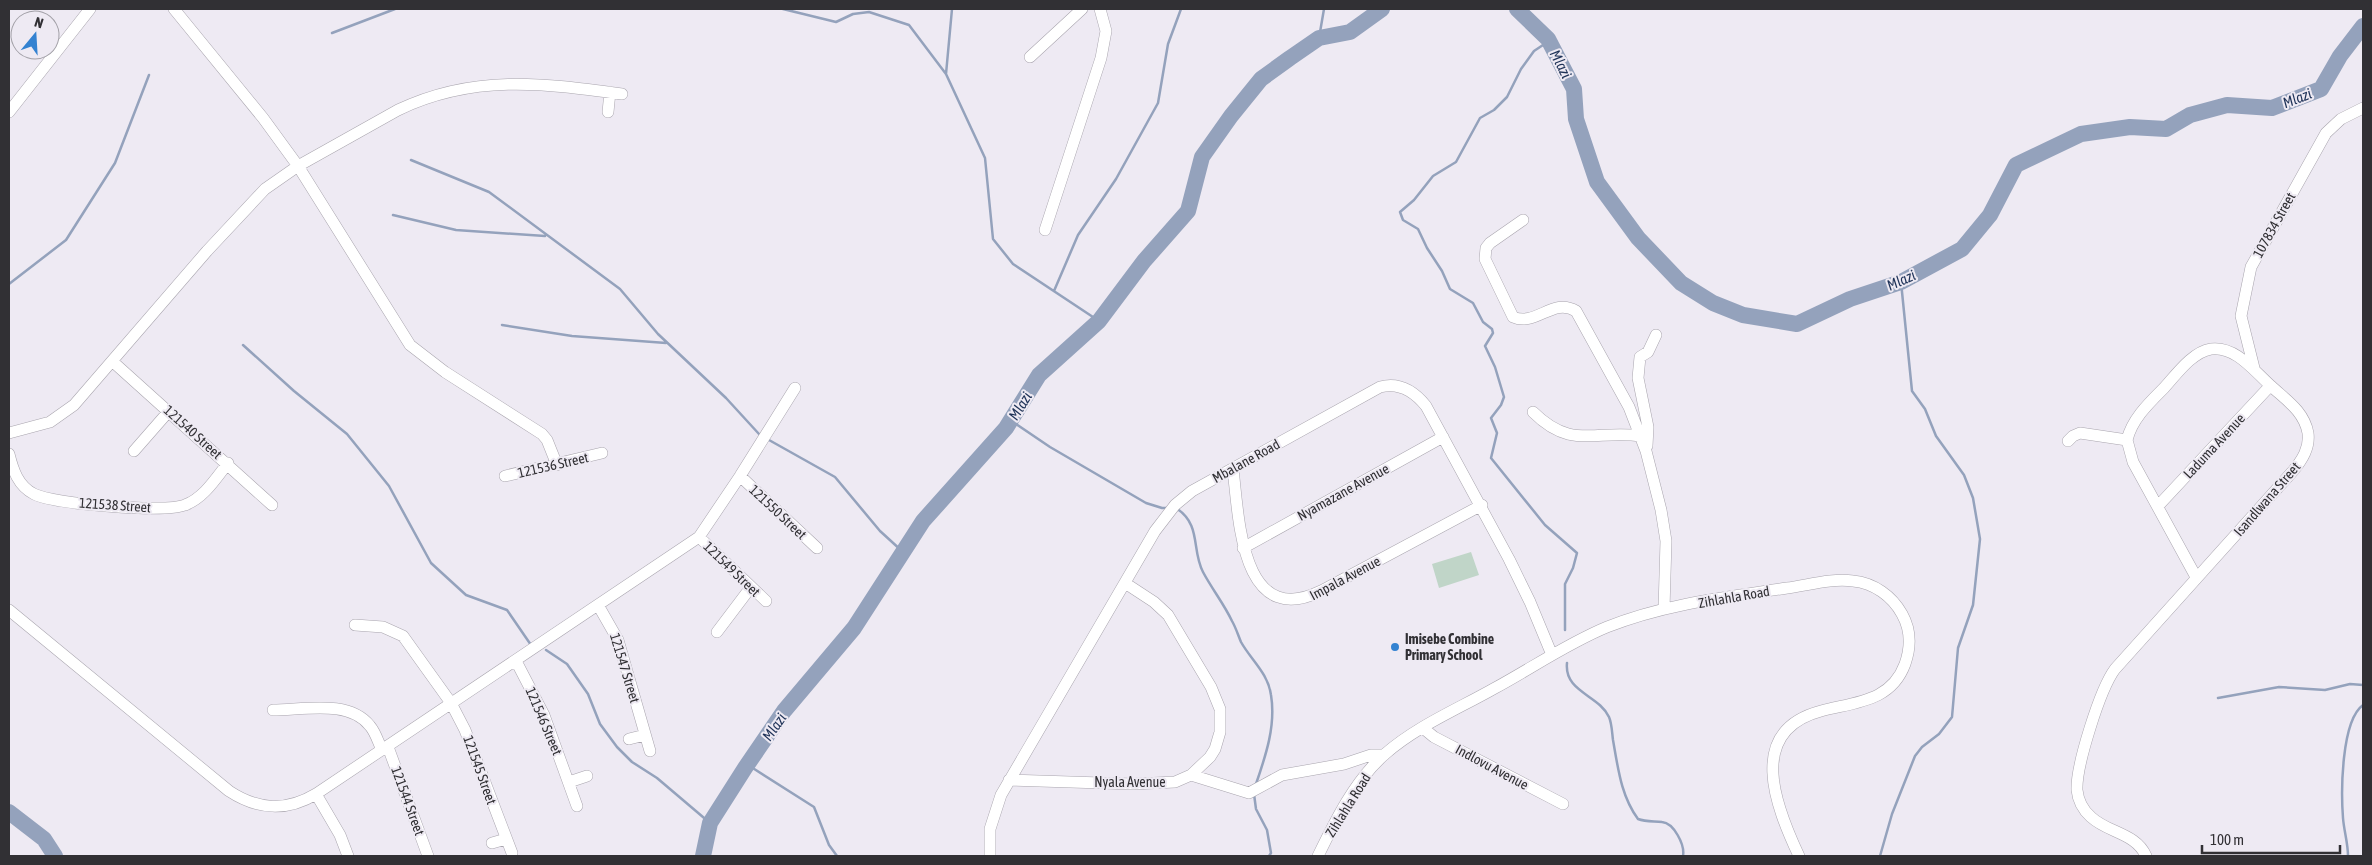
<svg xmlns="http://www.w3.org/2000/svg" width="2372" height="865" viewBox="0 0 2372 865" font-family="'Asap Condensed',sans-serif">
	<rect width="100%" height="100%" fill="#eeeaf3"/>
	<!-- green -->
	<path fill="#c0d5c8" d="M1471,552L1479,575L1439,588L1432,564Z"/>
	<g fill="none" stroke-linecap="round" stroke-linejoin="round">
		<!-- stream -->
		<path stroke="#94a2bc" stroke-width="2.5" d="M783,9L836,22L853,14L869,12L909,25L946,74L985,158L993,239L1013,264L1099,321
			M332,33L395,9
			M1319,38L1324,9
			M1549,41L1534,51L1521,69L1507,97L1494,110L1480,118L1456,162L1433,176L1414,200L1400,212L1403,220L1418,229L1427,248L1442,271L1450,289L1473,303L1483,322L1492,329L1493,333L1485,346L1495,367L1504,397L1501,405L1491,418L1497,433L1491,458L1545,525L1577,553L1573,568L1565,584V630
			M946,74L952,9
			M411,160L489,192L620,289L658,334L726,398L759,434
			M393,215L456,230L545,236
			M9,284L66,240L115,163L149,75
			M1054,291L1078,235L1116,179L1158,103L1168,44L1181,9
			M502,325L572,336L666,343
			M243,345L294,391L347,434L389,486L431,563L466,595L507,610L531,645
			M1010,420L1050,447L1146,503L1162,508H1169
			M769,440L835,477L880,531L903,552
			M1176,508C1202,525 1191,549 1203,572C1212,589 1224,604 1232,621C1236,628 1238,635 1241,642C1251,660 1268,673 1271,695C1276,725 1266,755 1256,784
			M546,650L567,664L588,694L600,724L617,747L632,762L657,778L710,823
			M1567,663C1564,692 1599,695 1609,717C1612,724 1612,733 1613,740C1618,768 1621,796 1638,819C1646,822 1654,821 1662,822C1674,823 1685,845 1683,856
			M2218,698L2279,687L2325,690L2350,684L2363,685
			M748,765L814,807L829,845L837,856
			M1254,794L1256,809L1267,830L1271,853L1269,856
			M1880,856L1892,814L1915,756L1922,747L1939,734L1952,717L1958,648L1973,605L1980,539L1973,498L1964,475L1936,436L1925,409L1912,391L1901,282
			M2348,856C2348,843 2344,831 2343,818C2341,792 2341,721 2363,705"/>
		<!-- river -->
		<path stroke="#94a2bc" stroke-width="16" d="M1517,9L1548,39L1574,89L1576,119L1597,182L1638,238L1681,283L1713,303L1743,315L1797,324L1850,299L1901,282L1962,249L1990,215L2016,165L2081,134L2130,127L2166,129L2190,115L2227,105L2272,108L2321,89L2340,56L2363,26
			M9,812L44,839L55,856
			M703,856L710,823L745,768L784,711L854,628L923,521L1006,428L1039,375L1099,321L1144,261L1188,211L1202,157L1231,116L1261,79L1290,58L1319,38L1350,32L1382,9"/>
		<defs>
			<path id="minor" d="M174,9L263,118L298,166L410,345L445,372L542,434L547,440L557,465
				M1030,57L1082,9
				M9,112L90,9
				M608,112L610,92
				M1523,220L1490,243L1486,248L1485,259L1513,317C1536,327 1553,297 1576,311L1629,407L1646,451L1661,510L1666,541L1664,609
				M1045,230L1101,58L1106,31L1100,9
				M112,361L272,505
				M2254,368L2241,316L2251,267L2326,133L2341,119L2363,108
				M1533,412C1572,451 1596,429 1641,436
				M9,433L50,422L74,405L207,251L265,189L298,166L398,110C473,74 542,83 622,94
				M2068,441L2073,436L2080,433L2127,440
				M1647,446L1648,427L1638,378L1640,357L1648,352L1656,335
				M134,451L169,411
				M9,454C13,470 18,486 34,494C53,504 165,513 185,505C204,498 216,478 228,463
				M1233,469C1239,519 1241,630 1321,591L1482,505
				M505,476L602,453
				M740,476L817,548
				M2158,506L2270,386
				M699,537L766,601
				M1243,548L1443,437
				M598,605L618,640L650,751
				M9,610L229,791C258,810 286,812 316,794L699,537L740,476L795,388
				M355,625L383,627L403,636L451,703L465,730L512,853
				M717,632L751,587
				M516,661L544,715L577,806
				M273,710C303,710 349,699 370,726C376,733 378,742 382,750
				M1423,728L1434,737L1563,804
				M629,739L645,735
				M388,747L428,856
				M1191,775L1249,793L1282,775L1344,764L1371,755H1384
				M1009,780L1133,784L1175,782L1191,775L1210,757L1215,749L1220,732V709L1211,687L1168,615L1154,602L1125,583
				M569,782L587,776
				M316,794L340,835L348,856
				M492,843L506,839
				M990,856V829L1001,795L1155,531L1175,505L1192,491L1380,387C1399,382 1414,391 1426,406L1509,559L1530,602L1552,655
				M1318,856C1335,821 1355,780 1385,754C1417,726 1458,709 1495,688C1532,668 1568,643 1607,627C1664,604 1727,597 1787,588C1809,585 1832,578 1853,581C1874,583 1892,596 1902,614C1911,630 1911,647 1905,664C1891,702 1855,702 1821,711C1745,731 1776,807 1799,856
				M2146,856C2136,833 2108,833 2091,817C2083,810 2078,800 2077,790C2076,766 2100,689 2115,669L2293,471C2302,460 2310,448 2308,433C2304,411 2286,400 2271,386C2254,371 2236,346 2211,349C2192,352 2176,375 2164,388C2149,403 2132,419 2127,440L2133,462L2196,577"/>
		</defs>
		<!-- minor casing -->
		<use href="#minor" stroke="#a9a5ae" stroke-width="12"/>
		<!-- minor -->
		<use href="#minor" stroke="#fff" stroke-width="11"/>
	</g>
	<!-- markers -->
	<circle fill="#3382d1" stroke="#eeeaf3" stroke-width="2" cx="1395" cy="647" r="5"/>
	<g text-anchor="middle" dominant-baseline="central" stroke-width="4" stroke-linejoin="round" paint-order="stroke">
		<!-- street labels -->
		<g font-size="14" fill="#313034" stroke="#eeeaf3">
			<text transform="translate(2274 225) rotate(-61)">107834 Street</text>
			<text transform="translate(193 432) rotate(42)">121540 Street</text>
			<text transform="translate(2214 446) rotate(-47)">Laduma Avenue</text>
			<text transform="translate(1246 461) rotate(-29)">Mbalane Road</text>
			<text transform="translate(553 465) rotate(-13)">121536 Street</text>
			<text transform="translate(1343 492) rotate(-29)">Nyamazane Avenue</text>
			<text transform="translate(2267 499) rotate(-49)">Isandlwana Street</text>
			<text transform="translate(115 505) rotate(4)">121538 Street</text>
			<text transform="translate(778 512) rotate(43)">121550 Street</text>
			<text transform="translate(732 569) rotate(44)">121549 Street</text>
			<text transform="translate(1345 578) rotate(-28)">Impala Avenue</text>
			<text transform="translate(1734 597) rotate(-10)">Zihlahla Road</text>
			<text transform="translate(625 668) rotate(73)">121547 Street</text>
			<text transform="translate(544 721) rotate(67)">121546 Street</text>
			<text transform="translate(1492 767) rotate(28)">Indlovu Avenue</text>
			<text transform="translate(480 770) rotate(70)">121545 Street</text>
			<text x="1130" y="782">Nyala Avenue</text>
			<text transform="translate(408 801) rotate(70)">121544 Street</text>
			<text transform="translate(1348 805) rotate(-58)">Zihlahla Road</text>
		</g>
		<!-- poi labels -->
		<g font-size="14" font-weight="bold" fill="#313034" stroke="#eeeaf3" text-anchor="start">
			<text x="1405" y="639">Imisebe Combine<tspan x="1405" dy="16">Primary School</tspan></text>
		</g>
		<!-- water labels -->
		<g font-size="15" font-style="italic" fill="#1e3257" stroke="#eeeaf3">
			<text transform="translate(1561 64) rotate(63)">Mlazi</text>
			<text transform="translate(2297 98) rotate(-21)">Mlazi</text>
			<text transform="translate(1901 280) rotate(-24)">Mlazi</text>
			<text transform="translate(1020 406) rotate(-58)">Mlazi</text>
			<text transform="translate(774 727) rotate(-55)">Mlazi</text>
		</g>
	</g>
	<!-- border -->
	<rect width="2372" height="865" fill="none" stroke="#313034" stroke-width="20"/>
	<!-- north arrow -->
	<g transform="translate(35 35) rotate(18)"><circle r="24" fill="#eeeaf3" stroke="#a2a0a7"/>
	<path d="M0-4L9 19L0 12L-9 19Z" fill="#3382d1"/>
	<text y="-8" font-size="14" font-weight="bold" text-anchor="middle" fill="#313034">N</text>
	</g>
	<!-- scale -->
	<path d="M2202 845v8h138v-8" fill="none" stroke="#313034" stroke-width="2.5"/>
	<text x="2210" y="845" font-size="15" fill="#313034" stroke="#eeeaf3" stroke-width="4" paint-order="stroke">100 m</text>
</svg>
